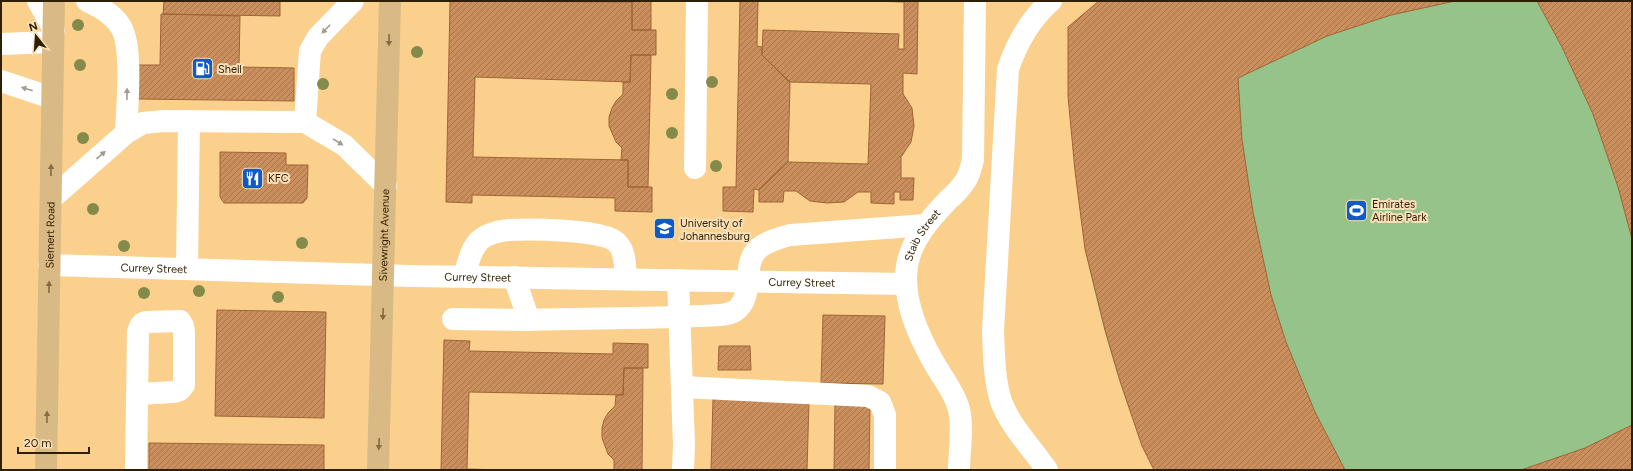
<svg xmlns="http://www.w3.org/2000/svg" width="1633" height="471" viewBox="0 0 1633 471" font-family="Figtree,sans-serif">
	<defs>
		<pattern id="building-hatch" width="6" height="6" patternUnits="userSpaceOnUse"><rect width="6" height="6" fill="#cb8f5e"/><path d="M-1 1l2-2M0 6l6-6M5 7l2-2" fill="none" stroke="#a5744b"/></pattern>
	</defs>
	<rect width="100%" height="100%" fill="#fad08c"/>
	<!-- pitch -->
	<path fill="#96c389" d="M1099,1H1632V470H1154C1129,416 1111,358 1097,301C1093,283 1088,265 1085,248C1074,175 1072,101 1068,28Z"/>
	<!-- building -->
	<path fill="url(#building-hatch)" stroke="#9e6534" d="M164,1H280V16L163,14Z
		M450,1L632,2V30H656V55H631L630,82L475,77L473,157L628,160V187H652V212L615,211V198L472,195V203L446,202Z
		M625,1H651V30H632V2Z
		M740,1H758L757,46L762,47V55L790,83L788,162L759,190L754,189L753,212L723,211V187H736Z
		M869,1H918L917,74L903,73V94L912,108L914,126L911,142L901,157V178H914L913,200H900V192H894V204L871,203V192H858L844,202L827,203L810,201L796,191H784L783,202H759V190L788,162L868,164L871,84L790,82L762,55L763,30L899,34L898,49H904V2Z
		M1099,1H1455L1391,15L1327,36L1238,78L1242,140L1253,212L1271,295L1286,342L1315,412L1345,470H1154L1142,446L1120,381L1105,330L1085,249L1075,171L1068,96V27Z
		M1537,1H1632V239L1618,187L1593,114L1562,47Z
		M161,14L240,16L239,67L294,68V101L137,99V65H160Z
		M631,55H651L648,187H628V160H621L622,148L616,142L609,126V117L612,108L616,101L623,94V82H630Z
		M220,152L286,153V165H308L307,198L303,203H224L220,197Z
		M217,310L326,312L324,418L215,416Z
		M823,315L885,316L883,384L821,383Z
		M444,340L470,341L469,351L613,354V343L648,344V368H624L623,395L469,392L467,469L505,470H441Z
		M719,346H750L751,370H718Z
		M624,368H643L642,470H614V460L608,454L602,438V428L604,420L608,413L615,406L616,395H623Z
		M713,399L809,401L807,470H711Z
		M835,403L870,404L869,470H834Z
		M1632,425V470H1521L1585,448Z
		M149,443L324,445V470H149Z"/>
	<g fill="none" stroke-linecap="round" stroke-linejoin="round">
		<!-- minor -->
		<g stroke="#fff" stroke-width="22">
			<path d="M38,1L54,30"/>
			<path d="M87,1C100,7 113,14 121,27C133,47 127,108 126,133"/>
			<path d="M1,44L53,42"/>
			<path d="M1,81L52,98"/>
			<path d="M305,122L310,51L318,37L353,1"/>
			<path d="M695,168L697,1"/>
			<path d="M51,199L126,133L143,123L164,121L305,122L344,145L386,186"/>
			<path id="s1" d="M49,265L411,276L906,284"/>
			<path d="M187,269L189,121"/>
			<path d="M464,276C468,265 470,249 480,240C487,234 499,231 508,230C528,229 603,229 616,242C626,250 625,268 626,279"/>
			<path d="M514,277L529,320C585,318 641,319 696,316C708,315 725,317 735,311C756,296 740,264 759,248C768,241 779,238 790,235L926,225"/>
			<path d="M678,280L684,445L683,470"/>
			<path d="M453,319L529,320"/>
			<path d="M682,387L868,396L880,402L885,415V470"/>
			<path d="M136,470L138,332C140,326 141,323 146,322L180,321L183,326L184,332V385L180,390L174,392L138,394"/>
			<path id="s2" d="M959,470C959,451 964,424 958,406C953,390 941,376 933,361C917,333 902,299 907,266C911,240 930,219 948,200C955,194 961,188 966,180C970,174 971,166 973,160L975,1"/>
			<path d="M1047,470C1032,448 1010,426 1001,401C994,379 994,354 993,331L1008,69C1017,43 1030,19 1051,1"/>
		</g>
		<!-- major -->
		<g stroke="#d9ba84" stroke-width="22">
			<path id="s3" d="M46,470L54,1"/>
			<path id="s4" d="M378,470L390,1"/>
		</g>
	</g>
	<!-- trees -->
	<g fill="#848a49">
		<circle cx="78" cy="25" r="6"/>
		<circle cx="417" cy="52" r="6"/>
		<circle cx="80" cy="65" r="6"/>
		<circle cx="712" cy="82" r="6"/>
		<circle cx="323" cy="84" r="6"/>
		<circle cx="672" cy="94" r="6"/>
		<circle cx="672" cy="133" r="6"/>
		<circle cx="83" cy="138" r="6"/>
		<circle cx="716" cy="166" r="6"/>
		<circle cx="93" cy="209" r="6"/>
		<circle cx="302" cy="243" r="6"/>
		<circle cx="124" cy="246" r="6"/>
		<circle cx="199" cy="291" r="6"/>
		<circle cx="144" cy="293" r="6"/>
		<circle cx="278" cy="297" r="6"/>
	</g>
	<!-- one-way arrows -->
	<defs><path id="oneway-solid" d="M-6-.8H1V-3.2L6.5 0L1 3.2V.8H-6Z"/></defs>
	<g fill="#a19a8d">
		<use href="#oneway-solid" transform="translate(326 29) rotate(134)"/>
		<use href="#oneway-solid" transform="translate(27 89) rotate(-162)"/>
		<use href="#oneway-solid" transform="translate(127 94) rotate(-89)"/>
		<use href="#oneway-solid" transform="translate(338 142) rotate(32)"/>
		<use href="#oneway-solid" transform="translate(101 155) rotate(-41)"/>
	</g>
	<g fill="#846c43">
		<use href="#oneway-solid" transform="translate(389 40) rotate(91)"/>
		<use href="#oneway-solid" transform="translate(51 170) rotate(-89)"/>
		<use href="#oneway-solid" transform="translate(49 287) rotate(-89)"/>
		<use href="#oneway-solid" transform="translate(383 314) rotate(92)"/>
		<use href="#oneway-solid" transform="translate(47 417) rotate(-89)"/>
		<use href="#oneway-solid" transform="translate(379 444) rotate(92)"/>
	</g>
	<!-- icons -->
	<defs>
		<symbol id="fuel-square" viewBox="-11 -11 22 22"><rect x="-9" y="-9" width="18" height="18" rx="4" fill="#0f5bc5" stroke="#fae0b9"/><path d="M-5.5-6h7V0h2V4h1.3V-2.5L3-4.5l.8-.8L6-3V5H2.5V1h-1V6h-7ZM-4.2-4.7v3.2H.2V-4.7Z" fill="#fff"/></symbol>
		<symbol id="restaurant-square" viewBox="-11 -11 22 22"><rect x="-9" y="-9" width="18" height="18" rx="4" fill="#0f5bc5" stroke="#fae0b9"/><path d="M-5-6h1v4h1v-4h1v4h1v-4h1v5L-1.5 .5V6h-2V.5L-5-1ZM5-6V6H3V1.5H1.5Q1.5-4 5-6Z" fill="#fff"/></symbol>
		<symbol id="stadium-square" viewBox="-11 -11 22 22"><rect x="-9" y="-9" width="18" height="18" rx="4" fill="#0f5bc5" stroke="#fae0b9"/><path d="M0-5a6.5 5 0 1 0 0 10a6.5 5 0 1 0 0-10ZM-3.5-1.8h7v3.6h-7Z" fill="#fff"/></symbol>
		<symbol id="school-square" viewBox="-11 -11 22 22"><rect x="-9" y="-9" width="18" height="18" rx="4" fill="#0f5bc5" stroke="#fae0b9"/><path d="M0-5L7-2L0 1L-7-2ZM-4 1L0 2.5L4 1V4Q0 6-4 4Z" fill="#fff"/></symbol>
	</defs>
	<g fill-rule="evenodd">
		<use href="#fuel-square" x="190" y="56" width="25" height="25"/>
		<use href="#restaurant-square" x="240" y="166" width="25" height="25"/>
		<use href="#stadium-square" x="1344" y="198" width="25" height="25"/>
		<use href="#school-square" x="652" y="216" width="25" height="25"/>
	</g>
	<g text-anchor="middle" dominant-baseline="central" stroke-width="4" stroke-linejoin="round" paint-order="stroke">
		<!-- poi labels -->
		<g font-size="11" fill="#2e1e02" stroke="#fae0b9" text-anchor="start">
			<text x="218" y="69">Shell</text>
			<text x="268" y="178">KFC</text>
			<text x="1372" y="204">Emirates<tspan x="1372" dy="13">Airline Park</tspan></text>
			<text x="680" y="223">University of<tspan x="680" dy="13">Johannesburg</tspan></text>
		</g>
		<!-- street labels -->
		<g font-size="11" fill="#2e1e02" stroke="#fae0b9">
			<text stroke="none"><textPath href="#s3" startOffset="235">Siemert Road</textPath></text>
			<text stroke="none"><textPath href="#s4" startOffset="235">Sivewright Avenue</textPath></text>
			<text stroke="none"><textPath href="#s2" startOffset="251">Staib Street</textPath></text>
			<text stroke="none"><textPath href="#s1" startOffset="105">Currey Street</textPath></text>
			<text stroke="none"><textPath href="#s1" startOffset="429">Currey Street</textPath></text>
			<text stroke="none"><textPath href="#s1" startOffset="753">Currey Street</textPath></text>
		</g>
	</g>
	<!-- border -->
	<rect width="1633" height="471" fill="none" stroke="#2e1e02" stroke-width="4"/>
	<!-- north arrow -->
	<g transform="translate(36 36) rotate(343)" stroke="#fae0b9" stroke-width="3" paint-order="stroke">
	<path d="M0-3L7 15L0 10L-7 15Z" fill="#2e1e02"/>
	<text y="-6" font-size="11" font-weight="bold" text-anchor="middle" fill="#2e1e02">N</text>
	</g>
	<!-- scale -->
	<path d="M18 447v6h71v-6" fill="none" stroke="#2e1e02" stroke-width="2"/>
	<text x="24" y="447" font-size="12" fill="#2e1e02" stroke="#fae0b9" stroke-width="3" paint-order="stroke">20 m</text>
</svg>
